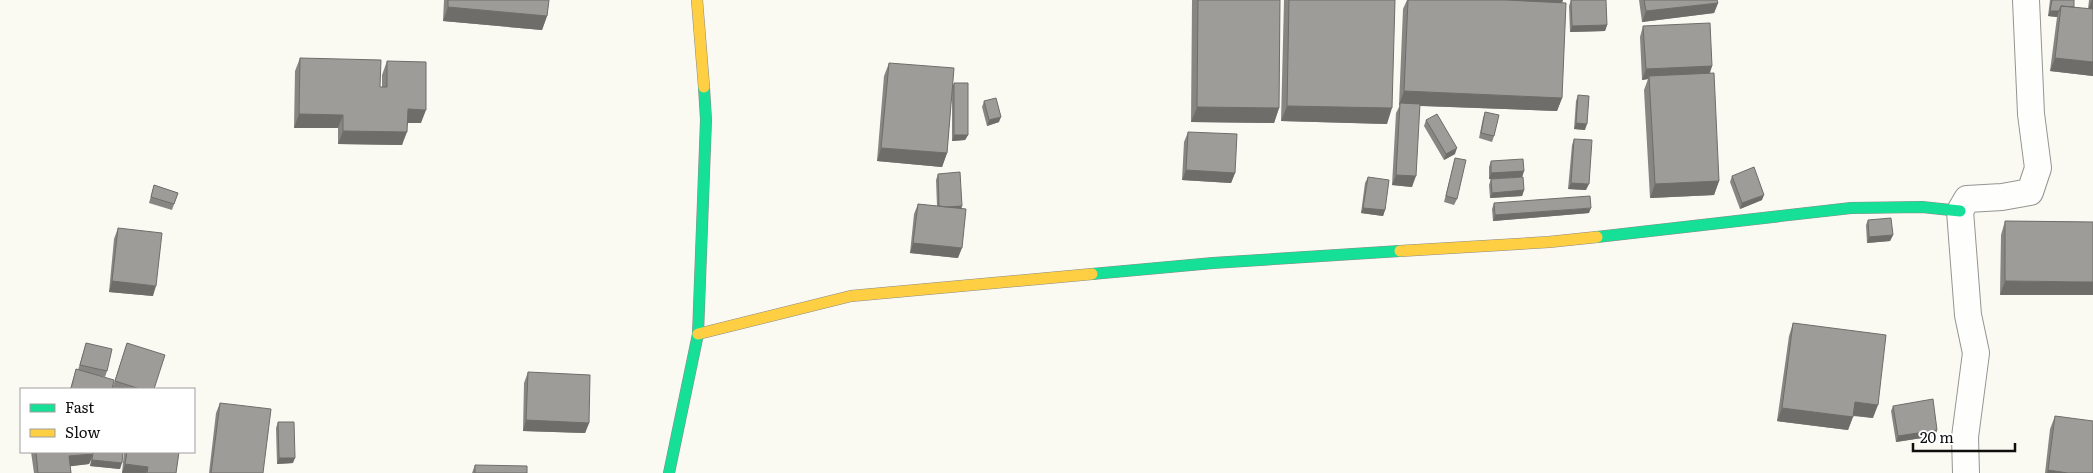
<svg xmlns="http://www.w3.org/2000/svg" width="2093" height="473" viewBox="0 0 2093 473" font-family="Literata,serif">
	<rect width="100%" height="100%" fill="#faf9f2"/>
	<g fill="none" stroke-linecap="round" stroke-linejoin="round">
		<defs>
			<path id="street" d="M1966,473L1965,437L1976,353L1968,315L1960,211L1967,199L2002,197L2030,192L2038,168L2031,114L2026,0"/>
			<path id="fast" d="M1597,237L1851,208L1922,207L1960,211
				M1092,274L1213,263L1400,251
				M669,473L698,334L706,120L704,87"/>
			<path id="slow" d="M697,0L704,87
				M1400,251L1549,242L1597,237
				M698,334L851,296L1092,274"/>
		</defs>
		<!-- street casing -->
		<use href="#street" stroke="#949491" stroke-width="28"/>
		<!-- fast casing -->
		<use href="#fast" stroke="#8b8a87" stroke-width="12"/>
		<!-- slow casing -->
		<use href="#slow" stroke="#8b8a87" stroke-width="12"/>
		<!-- street -->
		<use href="#street" stroke="#fefefd" stroke-width="26"/>
		<!-- fast -->
		<use href="#fast" stroke="#16e098" stroke-width="11"/>
		<!-- slow -->
		<use href="#slow" stroke="#ffcf43" stroke-width="11"/>
	</g>
	<!-- wall -->
	<path fill="#888683" d="M444,0H549L547,16L542,30L443,21Z
		M1192,0H1280L1279,108L1274,123L1191,122Z
		M1284,0H1395L1387,124L1281,121Z
		M1405,0H1563L1562,2V98L1557,111L1420,106L1412,187L1392,185L1396,113L1400,105H1399L1403,9L1407,0Z
		M1571,0L1607,25L1605,31L1570,32L1569,6Z
		M1639,0H1717L1718,3L1714,13L1642,22Z
		M2050,0H2074V7L2088,9L2089,0H2093V76L2050,71L2057,17L2048,16Z
		M1643,26L1712,66L1710,73L1719,181L1714,195L1650,198L1644,90L1648,79L1642,80L1640,37Z
		M300,58L380,87H382V75L387,61L421,123H408L402,145L338,144V128H294L295,71Z
		M889,63L952,88L954,83L968,135L965,140L952,141V92L947,153L942,167L877,161L884,76Z
		M1578,95L1585,130L1574,129L1576,101Z
		M984,101L999,122L987,126L982,107Z
		M1485,112L1494,136L1492,142L1479,138L1483,118Z
		M1426,120L1455,154L1444,160L1424,126Z
		M1188,132L1235,173L1231,183L1182,180L1184,142Z
		M1574,139L1586,190L1568,189L1572,145Z
		M1455,158L1457,199L1454,205L1444,202Z
		M1491,161L1524,171L1522,177L1489,179V167Z
		M938,174L962,206L961,209L958,258L910,253L914,214L918,204L937,206L936,180Z
		M1732,176L1762,200L1740,209L1730,182Z
		M1368,177L1385,210L1383,216L1361,213L1365,183Z
		M1491,179L1524,190L1522,196L1490,198L1489,185Z
		M154,185L178,193L172,210L149,203Z
		M1494,203L1589,213L1493,221L1492,209Z
		M1868,220L1893,235L1890,241L1867,243L1866,225Z
		M2005,221L2093,222L2000,295L2001,235Z
		M118,228L153,296L109,292L114,239Z
		M1793,323L1873,418L1853,416L1848,430L1777,421L1789,336Z
		M86,343L107,371L105,377L92,374L112,389H70L76,369L78,370Z
		M127,343L154,389H112Z
		M528,372L589,423L585,433L523,431L524,383Z
		M220,403L263,473H209L216,413Z
		M1893,406L1937,430L1935,436L1896,442L1891,411Z
		M2055,416L2093,473H2045L2050,429Z
		M278,422L293,463L277,464L276,428Z
		M31,452H123L120,469L90,466L91,460L89,464L70,466L71,473H34Z
		M124,452H179L176,473H122Z
		M475,465L527,473H472Z"/>
	<!-- shaded-wall -->
	<path fill="#6f6d6a" d="M1408,0H1563L1561,6Z
		M2092,0H2093V11L2088,10Z
		M1718,3L1714,13L1642,22L1646,11Z
		M448,7L547,16L542,30L443,21Z
		M2050,11H2059L2057,17L2048,16Z
		M1607,25L1605,31L1570,32L1572,26Z
		M2055,58L2093,62V76L2050,71Z
		M1712,66L1708,77L1649,76L1648,79L1642,80L1646,69Z
		M1404,91L1562,98L1557,111L1399,105Z
		M1287,106L1392,108L1387,124L1281,121Z
		M1197,107L1279,108L1274,123L1191,122Z
		M408,109L426,110L421,123H403Z
		M299,114L343,115L338,128H294Z
		M1001,117L999,122L987,126L989,120Z
		M1576,123L1587,124L1585,130L1574,129Z
		M343,131L407,132L402,145L338,144Z
		M954,135H968L965,140L952,141Z
		M881,148L947,153L942,167L877,161Z
		M1457,148L1455,154L1444,160L1446,154Z
		M1186,170L1235,173L1231,183L1182,180Z
		M1524,171L1522,177L1489,179L1491,173Z
		M1396,175L1416,176L1412,187L1392,185Z
		M1719,181L1714,195L1650,198L1655,184Z
		M1571,183L1589,184L1586,190L1568,189Z
		M1524,190L1522,196L1490,198L1492,193Z
		M1764,195L1762,200L1740,209L1742,203Z
		M962,206L960,212L939,208Z
		M1363,208L1385,210L1383,216L1361,213Z
		M1591,208L1589,213L1493,221L1495,215Z
		M1893,235L1890,241L1867,243L1869,237Z
		M913,243L962,248L958,258L910,253Z
		M112,281L156,286L153,296L109,292Z
		M2005,281L2093,282V295H2000Z
		M1855,402L1878,405L1873,418L1850,415Z
		M1782,408L1853,417L1848,430L1777,421Z
		M526,420L589,423L585,433L523,431Z
		M1937,430L1935,436L1896,442L1898,436Z
		M93,454L89,464L65,467L69,456Z
		M279,458H295L293,463L277,464Z
		M92,460L122,463L120,469L90,466Z
		M125,464L148,467L146,473H122Z
		M2048,470L2068,473H2047Z"/>
	<!-- building -->
	<path fill="#9e9c98" stroke="#6f6d6a" d="M448,0H549L547,16L448,7Z
		M1198,0H1280L1279,108L1197,107Z
		M1289,0H1395L1392,108L1287,106Z
		M1408,0H1506L1566,3L1562,98L1404,91Z
		M1571,0H1606L1607,25L1572,26Z
		M1644,0H1717L1718,3L1646,11Z
		M2052,0H2074V7L2061,6L2059,11H2050Z
		M2061,6L2093,9V62L2055,58Z
		M1710,23L1712,66L1646,69L1643,26Z
		M300,58L381,60L380,87H387V61L426,62V110L408,109L407,132L343,131V115L299,114Z
		M889,63L954,68L947,153L881,148Z
		M1714,73L1719,181L1655,184L1649,76Z
		M954,83H968V135H954Z
		M1578,95L1589,96L1587,124L1576,123Z
		M996,98L1001,117L989,120L984,101Z
		M1400,103L1420,104L1416,176L1396,175Z
		M1485,112L1499,115L1494,136L1481,133Z
		M1437,114L1457,148L1446,154L1426,120Z
		M1188,132L1237,134L1235,173L1186,170Z
		M1574,139L1592,140L1589,184L1571,183Z
		M1455,158L1466,160L1457,199L1446,196Z
		M1523,159L1524,171L1491,173V161Z
		M1754,167L1764,195L1742,203L1732,176Z
		M960,172L962,206L947,207L939,206L938,174Z
		M1368,177L1389,180L1385,210L1363,208Z
		M1523,177L1524,190L1492,193L1491,179Z
		M154,185L178,193L174,204L151,197Z
		M1590,196L1591,208L1495,215L1494,203Z
		M918,204L966,209L962,248L913,243Z
		M1891,218L1893,235L1869,237L1868,220Z
		M2005,221L2093,222V282L2005,281Z
		M118,228L162,233L156,286L112,281Z
		M1793,323L1886,335L1878,405L1855,402L1853,417L1782,408Z
		M86,343L112,349L107,371L80,365Z
		M127,343L165,355L154,389H140L115,381Z
		M76,369L114,380L112,389H71Z
		M528,372L590,375L589,423L526,420Z
		M1933,399L1937,430L1898,436L1893,406Z
		M220,403L271,409L263,473H211Z
		M2055,416L2093,421V473H2068L2048,470Z
		M278,422H294L295,458H279Z
		M36,452H93V454L69,456L71,473H38Z
		M93,452H123L122,463L92,460Z
		M127,452H179L176,473H147L148,467L125,464Z
		M475,465L527,466V473H475Z"/>
	<!-- legend -->
	<rect x="20" y="388" width="175" height="65" fill="#ffffff" stroke="#9f9f9f"/>
	<rect x="30" y="404" width="25" height="8" fill="#16e098" stroke="#9f9f9f"/>
	<text x="65" y="413" font-size="15" fill="#0e0e0e">Fast</text>
	<rect x="30" y="429" width="25" height="8" fill="#ffcf43" stroke="#9f9f9f"/>
	<text x="65" y="438" font-size="15" fill="#0e0e0e">Slow</text>
	<!-- scale -->
	<path d="M1913 443v8h102v-8" fill="none" stroke="#0e0e0e" stroke-width="2.5"/>
	<text x="1920" y="443" font-size="15" fill="#0e0e0e" stroke="#ffffff" stroke-width="4" paint-order="stroke">20 m</text>
</svg>
